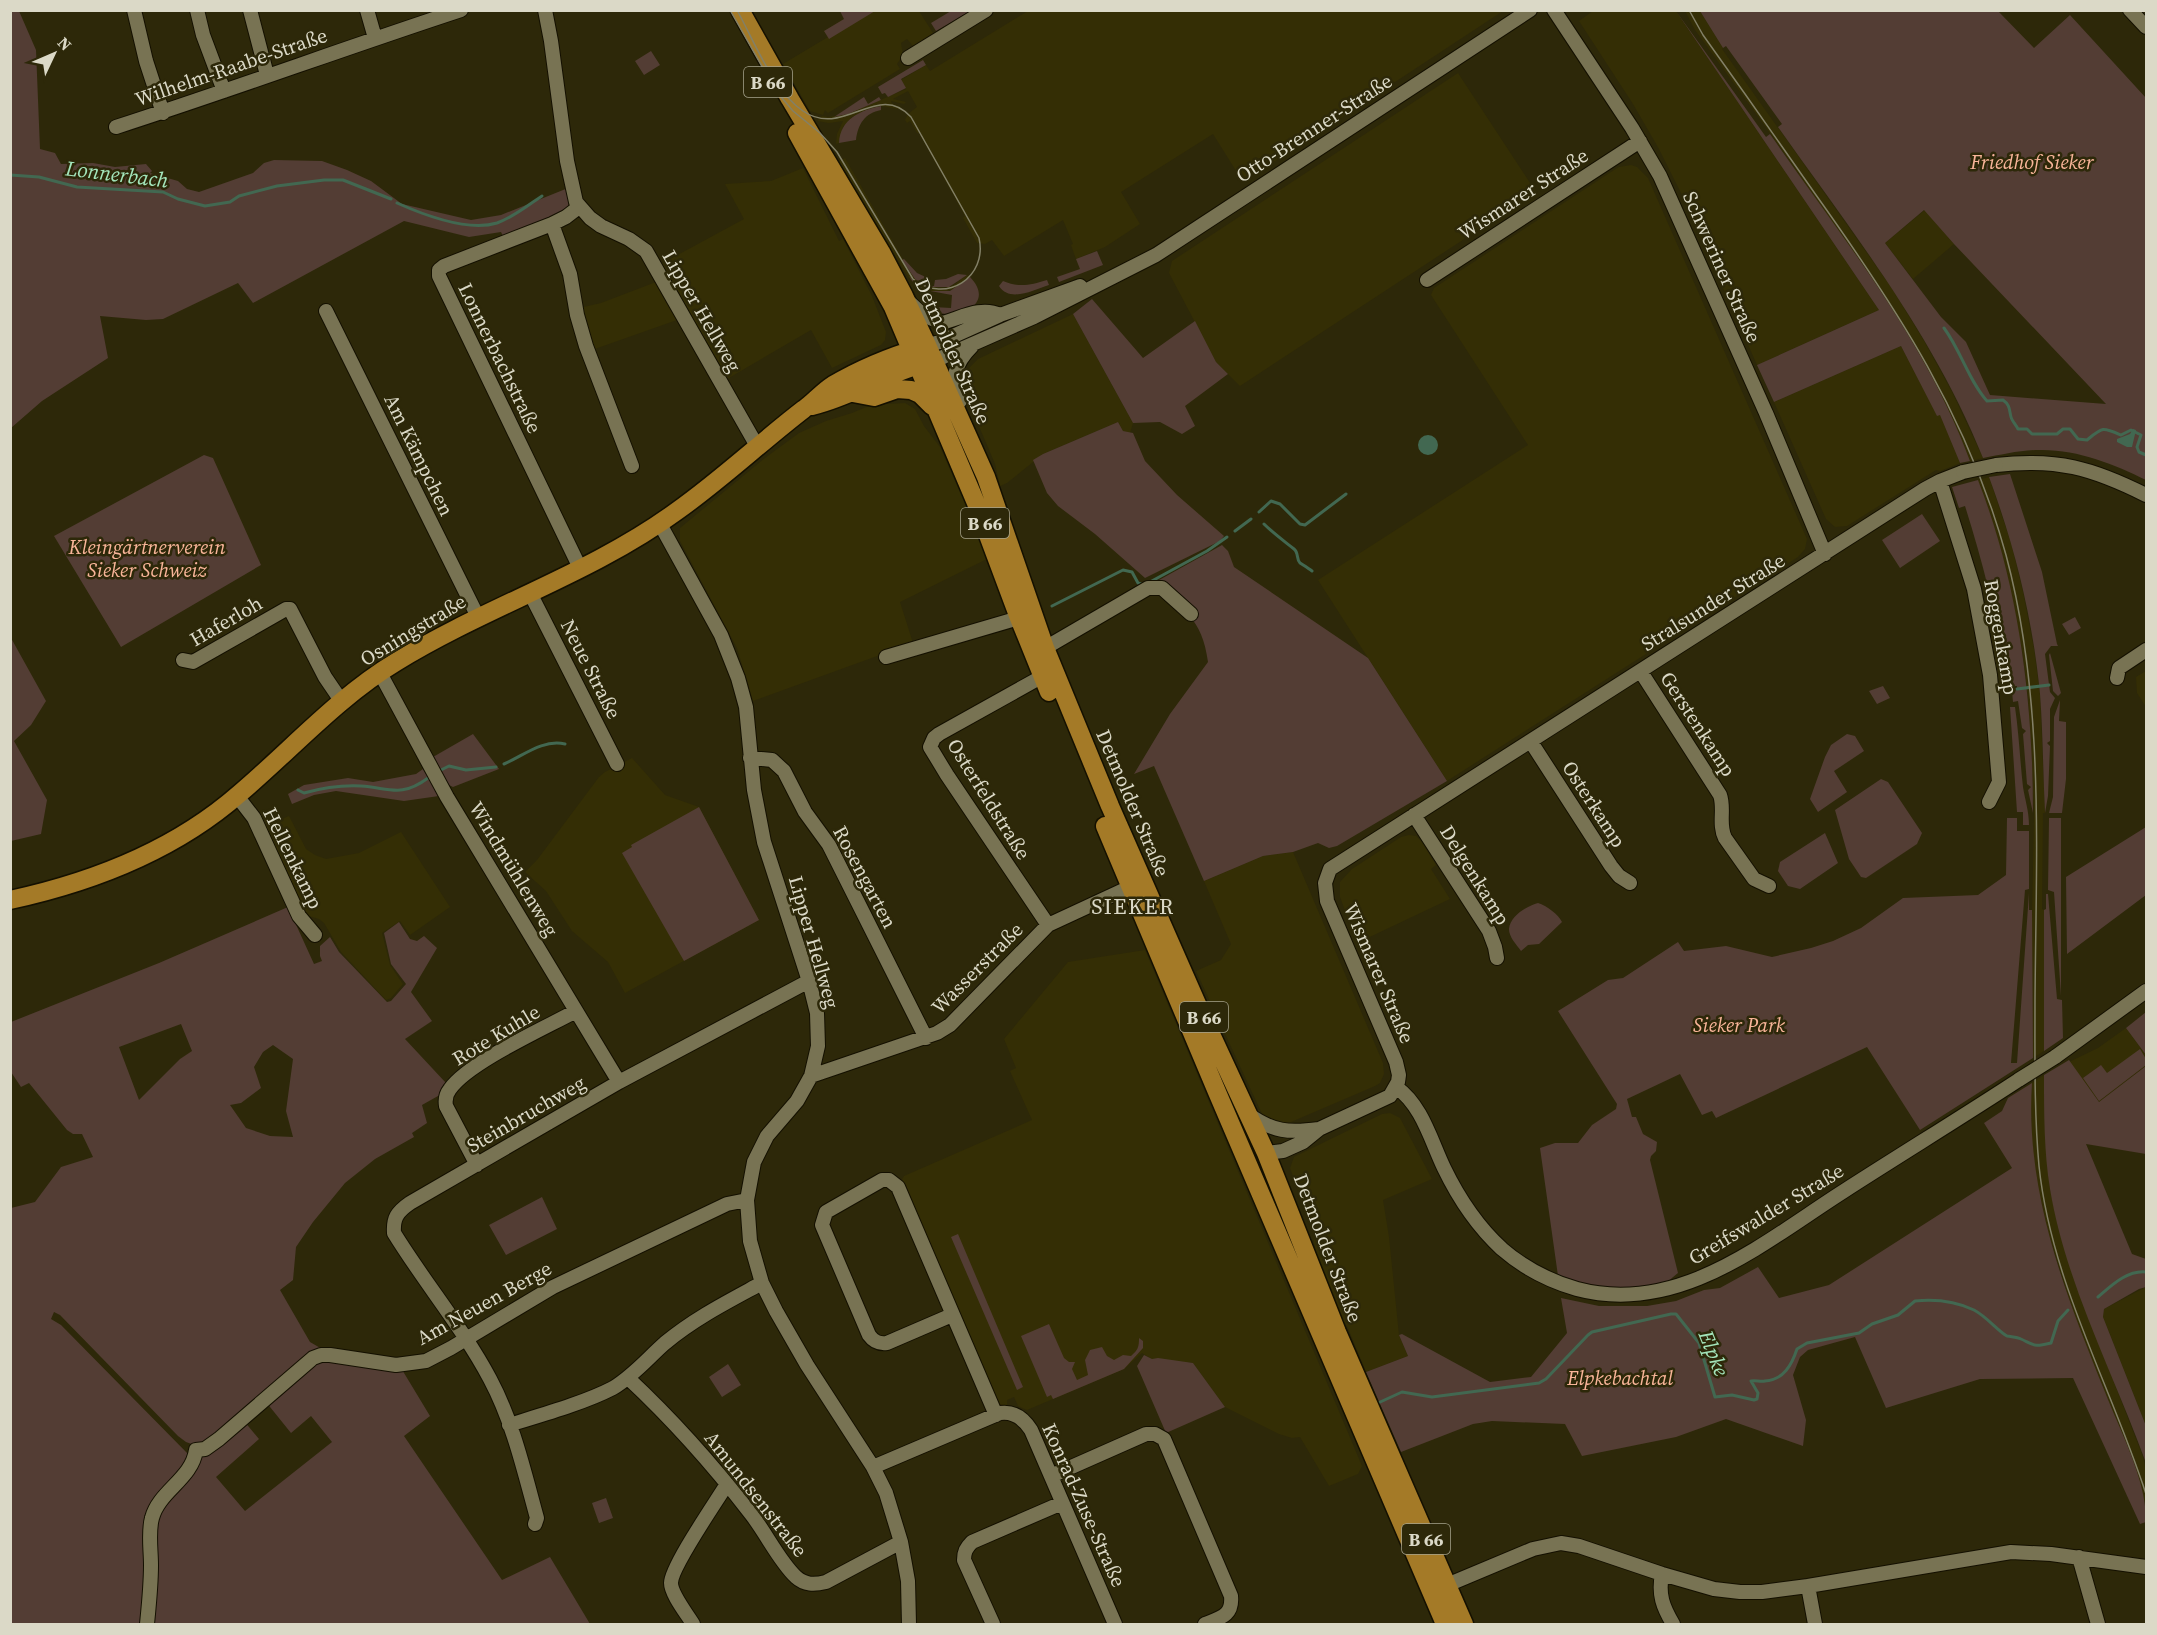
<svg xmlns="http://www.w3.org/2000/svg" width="2157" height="1635" viewBox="0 0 2157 1635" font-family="'Source Serif 4',serif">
	<rect width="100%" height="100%" fill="#2d2809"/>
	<!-- built -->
	<path fill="#342e05" d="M858,11H919L933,33L913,46L907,39L901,43L903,55L897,64L900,69L828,113L825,110L823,115L810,111L783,64L828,37L824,31Z
		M1028,11H1503L1243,182L1213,134L1121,192L1140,224L1105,247L1076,259L1071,245L1073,244L1063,220L1004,256L992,240L985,244L977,243L963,218L965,216L919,133H917L910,121L907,123L905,120L908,114L917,107L908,91L893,99L906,102L904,104L891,101L892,104L901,107L899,109L881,106L852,117L843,127L839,143L836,144L837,134L843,121L829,123L817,121L822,116L828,117L848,114L906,89L901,80L926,65L930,71Z
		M1593,11H1676L1879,310L1757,365L1682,195L1659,149L1633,104L1579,21Z
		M1685,11H1700L1723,48L1722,49L1891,287L1924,341L1952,392L1983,458L1970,461L1941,397L1915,348L1881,293L1770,133L1695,30Z
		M1458,73L1536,192L1240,386L1216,362L1169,273L1172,261Z
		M845,158L909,270L919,282L926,286V290L908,277L839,162Z
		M1631,165L1637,167L1648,178L1807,539L1805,549L1798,557L1447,781L1318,580L1528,445L1431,295L1434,288L1614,170L1619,167Z
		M803,168L839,241L843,239L872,296L886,332L885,340L881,345L832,368L811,330L727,379L661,264L744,219L725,184L771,181Z
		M1925,210L1954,244L1913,279L1885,243Z
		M967,275L970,277L956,288L944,292L930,291V287L945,288L954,285Z
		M656,282L677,320L592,350L579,308L601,303Z
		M1073,314L1133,423L1130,433L1123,431L1118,422L1043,454L1007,483L1000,486L995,464L964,391L962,378L966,371L978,359Z
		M1901,346L1937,415L1940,414L1960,463L1940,471L1936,470L1847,526L1835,527L1826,519L1774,402Z
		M883,400L887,404L905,403L915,409L924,426L940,447L989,558L900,602L913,643L753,701L737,648L680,541V528L765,458L799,433L826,421L852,413Z
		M1989,477L2011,543L2023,592L2034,649L2040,695L2045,813H2043L2042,909L2044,910V1051L2033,1058L2031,971L2034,813L2028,697L2022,651L2006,571L1978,480Z
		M2146,671V707L2137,693L2136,677Z
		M632,758L665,795L699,807L759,920L625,993L608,962L572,931L546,891L525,872L537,860L599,777L605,772Z
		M289,816L306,849L315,855L326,859L359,853L401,832L450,907L410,935L400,921L382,933L390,965L403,984L391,998L386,1000L341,952L324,923L319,919L309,916L303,909L265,826Z
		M1409,835L1416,836L1421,841L1436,865L1431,869L1450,899L1357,943L1340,897V882L1352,869L1401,837Z
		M1293,852L1383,1063L1384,1074L1380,1083L1375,1086L1291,1122L1277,1123L1263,1116L1196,971L1221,960L1231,944L1204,881L1263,856Z
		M1145,950L1362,1466L1358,1474L1329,1486L1300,1437L1292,1438L1279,1434L1225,1407L1193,1363L1152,1359L1142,1353L1124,1369L1027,1410L1018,1406L1014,1397L1007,1400V1406L998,1404L901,1182L904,1176L1032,1120L1010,1071L1016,1068L1004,1039L1068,962Z
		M2126,1028L2146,1055V1066L2099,1102L2069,1062L2098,1048Z
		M2044,1075L2046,1147L2050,1189L2059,1231L2082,1300L2143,1457L2146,1471V1505L2130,1455L2076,1321L2048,1232L2038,1190L2032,1148L2031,1099L2032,1083Z
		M1390,1113L1400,1118L1432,1179L1383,1200L1389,1237L1399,1335L1408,1356L1366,1372L1348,1328L1338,1313L1316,1253L1312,1230L1290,1168L1294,1157L1298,1155L1382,1114Z
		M2146,1287V1426L2103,1317L2104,1309Z"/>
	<!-- green -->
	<path fill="#533d34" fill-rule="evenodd" d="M11,11H19L36,50L40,149L55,153L61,164L93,163L115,167L146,164L152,171L150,173L178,181L187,189L199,192L253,173L264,163L274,160L322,161L347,170L371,181L402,204L471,220L501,215L568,188C570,197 570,204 566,211L503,236L501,232L469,237L404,221L253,303L238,283L163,319L146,320L100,316L108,358L42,401L11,428Z
		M840,11H875L829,39L824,31L844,19Z
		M951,11H970L936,31L931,23Z
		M1676,11L1766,137L1770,134C1842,237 1926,341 1970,461L1960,463L1940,415L1937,416L1901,346L1774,402L1757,365L1879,310Z
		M1700,11H1998L2034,48L2070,15L2146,98V480C2114,464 2076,449 2039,450C2020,450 2001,455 1983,458C1935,337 1853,233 1778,127L1782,124L1726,46L1723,48ZM1924,210L1954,244L2106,404L1990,395L1966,342L1941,317L1885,243Z
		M651,51L660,65L644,75L635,61Z
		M923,60L926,65L901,79L906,88L888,97L885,93L882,94L878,87Z
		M864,97L868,104L879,97L881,100L848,114L834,117Z
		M881,106V110C865,113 858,124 856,140L839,143C840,119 861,110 881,106Z
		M1097,251L1103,265L1059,282L1057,277L1080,269L1076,259Z
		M904,259L917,273L930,279V282H927L926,286L915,279L902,260Z
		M958,274L967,275L949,287H930V286H934L935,280L946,279Z
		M909,276L919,286L926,290V295L929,296V308Z
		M970,277C997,305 956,321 933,311V307L951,308L952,295L930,291H950Z
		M1047,280L1049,285C1033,290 1010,303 999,286L1003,281C1020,288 1030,285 1047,280Z
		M1092,299L1143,358L1195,321L1216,362L1228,374L1185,406L1195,426L1182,434L1160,422L1133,423L1073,314Z
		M1118,422L1123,431L1133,433L1145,461L1177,495L1224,536L1220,541L1145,578L1095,534L1058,506L1047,493L1033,460L1043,454Z
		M204,455L213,458L261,565L121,647L54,536Z
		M2010,474L2042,572L2057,644L2058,646H2051L2045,654L2050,692L2055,698L2050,709V741L2047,743L2050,746L2048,796L2045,813C2043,773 2043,734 2040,694C2033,620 2015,547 1989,477Z
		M1978,480C2019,585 2033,701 2033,813L2028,790L2031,787L2027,784L2023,734L2026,731L2022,728L2018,701L2013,702L2012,691L2017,690V686H2011L2009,670H2005C1996,614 1982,560 1965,506L1959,508L1952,487Z
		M1922,514L1940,541L1900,568L1882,540Z
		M1222,545L1228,551L1234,567L1368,658L1447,781L1337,846L1329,848L1318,843L1293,852L1263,856L1204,881L1154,766L1134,774L1170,714L1208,662C1202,617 1184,611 1152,584Z
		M2075,617L2081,628L2069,635L2062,624Z
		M11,638L46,701L31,725L14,741L47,800L41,834L11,841Z
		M2050,653L2061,693L2058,696L2053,691L2049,655Z
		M1883,686L1890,698L1877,704L1869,691Z
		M2060,700L2059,721L2066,722V779L2062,813H2049L2053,797L2054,717Z
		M2010,707H2015C2019,734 2020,761 2023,787C2025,800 2029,811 2029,825H2023V812H2017Z
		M473,734L499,769L453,787L449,785L433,757Z
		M1847,734L1855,736L1864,751L1834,771L1847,792L1818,812L1810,799L1825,757L1831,745Z
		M423,769L439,796L404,801L336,791L314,795L292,804L288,794L304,785L348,778L373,782L416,774Z
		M1881,779L1888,782L1922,833L1917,844L1866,878L1861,877L1849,859L1835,810Z
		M699,807L759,920L684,961L622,853L632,847L631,845Z
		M2007,818H2017V831H2029V889L2025,890L2011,1063H2017L2029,893V910H2032L2033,1058L1920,1130L1867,1047L1716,1118L1712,1111L1702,1115L1680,1074L1627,1099L1632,1117H1636L1643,1134L1657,1142L1656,1151L1651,1156L1650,1160L1678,1273C1674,1276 1668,1282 1663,1284C1634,1295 1586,1287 1558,1276L1540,1148L1555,1143H1578L1592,1125L1616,1109L1617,1104L1558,1011L1608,980L1623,978L1678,942L1684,951L1726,946L1772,957L1811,948L1833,941L1861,928L1903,898L1978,895L2006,875Z
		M2049,818H2061V996L2054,892L2048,890Z
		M2146,827V895L2067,954L2066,877Z
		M1825,833L1838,863L1800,889L1788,886L1778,871L1780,862Z
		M2046,894H2048L2057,999L2062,1000L2063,1038L2044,1051V910L2046,909Z
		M1538,903C1547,906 1558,914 1562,922L1539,944L1528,945L1521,951C1516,944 1509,937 1509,929C1510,916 1527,906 1538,903Z
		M288,907L314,964L322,961L320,956V946L330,937L339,952L387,1002L391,1001L406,984L391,964L384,933L399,922L410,939L417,941L424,936L437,948L411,992L432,1021L405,1039L446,1083L440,1097L438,1096L422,1105L427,1123L412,1133L414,1137L375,1159L345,1183L313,1222L296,1247L293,1280L280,1290L310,1342L322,1349L216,1437L197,1446L186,1442L178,1436L60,1315L54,1312L51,1319L61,1325L190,1456L191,1459L157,1498L144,1624H11V1208L35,1202L61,1167L93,1157L82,1134H73L67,1130L29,1083L21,1087L11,1072V1022L159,963ZM181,1024L192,1051L180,1059L139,1100L119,1047ZM273,1045L293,1059L286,1111L293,1137L270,1136L246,1128L230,1105L241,1103L261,1088L254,1067L263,1052Z
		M2146,1012V1055L2126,1028Z
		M2140,1049L2146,1059V1065L2099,1101L2083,1078L2101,1065L2107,1073Z
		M2069,1060L2099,1102L2146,1066V1154L2086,1144L2132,1254L2146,1259V1287L2139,1289L2104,1309L2103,1317L2146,1426V1463C2114,1374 2066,1285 2050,1189C2044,1152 2044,1113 2044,1075Z
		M2032,1083C2025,1192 2065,1293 2105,1392C2120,1431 2147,1480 2146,1522L2140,1524L2073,1378L1980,1379L1886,1408L1855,1337L1808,1350L1800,1357L1793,1375L1806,1420L1803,1446L1726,1419L1676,1437L1582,1456L1565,1424L1492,1421L1473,1424L1401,1452L1366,1372L1408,1356L1399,1335L1402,1334L1490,1382L1531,1377L1567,1333L1561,1298L1599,1306H1647L1676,1301L1704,1290L1720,1288L1758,1267L1779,1298L1829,1285L2012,1168L1984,1123L2002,1111L2008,1098Z
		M542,1197L557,1229L506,1255L489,1225Z
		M958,1234L1023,1387L1017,1390L951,1237Z
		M1049,1324L1064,1358L1069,1362H1075L1072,1369L1077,1380L1088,1375L1085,1360L1090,1350L1102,1347L1107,1356L1114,1360L1123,1355L1131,1356C1138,1350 1139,1347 1139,1338L1143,1341V1348L1124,1369L1053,1399L1051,1395L1047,1397L1021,1336Z
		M1144,1355L1152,1359L1158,1358L1193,1363L1225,1407L1166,1433L1137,1366Z
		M317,1359L401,1368L430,1416L404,1436L502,1580L550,1557L590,1624H151L155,1530L158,1512L200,1457L244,1421L259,1439L216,1477L245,1511L332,1442L311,1416L291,1433L266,1402Z
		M728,1364L741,1385L722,1397L709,1377Z
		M606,1498L613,1518L599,1523L592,1503Z"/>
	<!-- water -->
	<path fill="#426851" d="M2133,429L2136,430L2132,447H2127L2117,442V439L2130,434Z
		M1418 445a10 10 0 1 1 20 0a10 10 0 1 1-20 0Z"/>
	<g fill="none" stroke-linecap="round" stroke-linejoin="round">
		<!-- stream -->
		<path stroke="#426851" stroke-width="3" d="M10,175L39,177L77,187L163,192L178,199L205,206L230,202L239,196L277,186L324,180H343L391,199
			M397,203C424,215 468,232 497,223C514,217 528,205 542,196
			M1944,328C1961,351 1969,381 1987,401L2003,400C2010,405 2009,409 2011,417C2012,421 2016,425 2018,429H2027L2032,434H2057L2063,429H2070L2078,439L2087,440C2103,427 2102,427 2121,435L2131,430L2141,435L2137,447L2139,452L2146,455
			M1259,512L1271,501L1280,504L1300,524L1305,525L1346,494
			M1264,524C1274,534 1284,541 1294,549C1299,553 1296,559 1300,563C1303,565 1308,568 1312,571
			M1235,531L1251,519
			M1150,582L1207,551L1227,537
			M1052,606L1123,570L1132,572L1138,583L1144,585
			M2017,689L2049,685
			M504,764C523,756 542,739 565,744
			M441,770L449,766L466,770L496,767
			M298,790L304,793C322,788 342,785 361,786C390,788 401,798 428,778
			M2098,1297C2111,1286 2127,1270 2146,1272
			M1378,1403L1402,1392L1432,1397L1539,1383L1546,1379L1588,1335L1592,1332L1671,1314H1676L1699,1343L1715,1397L1732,1395L1754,1400L1757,1399L1758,1393L1751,1381C1756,1380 1760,1382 1765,1381C1784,1380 1792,1364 1797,1349L1807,1343L1859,1333L1872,1324L1898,1315L1915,1301C1935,1299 1955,1301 1974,1310C1987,1317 1998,1331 2007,1336C2012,1337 2017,1337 2021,1339C2036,1346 2034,1347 2051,1343L2058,1321L2068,1310"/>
		<defs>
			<path id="minor" d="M134,10L146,61L163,113
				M197,10L203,35L224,91
				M250,10L267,75
				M367,10L375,38
				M545,10L551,41L567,161L576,202L590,218L601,226L629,239L646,251L757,446
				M1554,10L1632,128L1660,176L1766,413L1825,554
				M2130,10L2146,27
				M908,58L986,10
				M116,127C231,90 345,48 461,10
				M579,207L566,217L552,224L444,266L439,270V276L580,568
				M552,224L570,274L577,315L586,346L632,466
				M1427,280L1640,141
				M910,303L923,315L942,323C961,318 981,306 1000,315
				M326,311L478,617
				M927,345L940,342L1000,315L1080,286
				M934,361L1034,317L1156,255L1530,10
				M960,401C951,378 954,364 972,346
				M1996,465C2057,458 2092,468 2146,495
				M1940,481L1974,589L1990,675L1999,782L1989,802
				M660,524L721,635L738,678L746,707L754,790L764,842L809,981L817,1013L818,1046L811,1076L797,1101L767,1136L754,1162L747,1200L750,1241L762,1283L776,1311L807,1365L873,1467L886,1493L901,1542L908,1581L909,1624
				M530,593L617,764
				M1045,648L1148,588H1162L1191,614
				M886,657L1019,618
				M183,660L193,662L286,609H290L325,677L342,702
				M1641,672L1720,795C1725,809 1718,824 1725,838L1754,879L1769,886
				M380,673L447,797L619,1082
				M1043,676L939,734L934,738L930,747L947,775L1048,925
				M2117,678L2119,668L2146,650
				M1531,742L1611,866L1619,876L1630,883
				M750,758L772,760L784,771L805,812L829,845L926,1038
				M237,796L254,818L299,916L315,935
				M1414,815L1489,931L1495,947L1497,958
				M2055,1057L2146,991
				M811,1076L937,1033L950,1025L1048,925L1130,887
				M1396,1087C1422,1105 1431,1141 1444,1168C1458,1197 1478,1227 1502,1249C1524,1268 1549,1281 1577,1289C1679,1316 1764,1242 1844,1191C1903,1153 1962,1117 2020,1079
				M1248,1114C1273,1132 1289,1133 1319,1129
				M1266,1153L1283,1151L1303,1142L1319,1129L1390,1096L1398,1082L1399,1075L1396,1062L1327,901L1325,883L1330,869L1925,489L1940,481L1963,472
				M477,1165L446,1106C445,1100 446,1094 450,1089C469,1062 545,1028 576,1011
				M952,1315L887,1343C879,1344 874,1342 869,1335L822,1225L826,1212L882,1180H889L898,1187L996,1415
				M628,1378C673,1420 713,1465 751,1514C766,1533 779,1561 796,1577C805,1585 814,1585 826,1582L901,1542
				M509,1425C541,1415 584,1403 613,1388C633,1376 648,1358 665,1343C695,1318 729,1301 762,1283
				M873,1467L1000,1413C1014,1411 1024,1419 1031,1430L1115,1624
				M1051,1476L1146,1434H1155L1164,1439L1231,1596C1233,1616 1220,1618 1205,1624
				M535,1524L537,1518C524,1471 513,1422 490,1379C463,1328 424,1282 394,1233C393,1218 397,1212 410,1203L619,1082L809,981
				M2079,1557L2098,1624
				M1662,1574C1658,1595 1663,1607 1673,1624
				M1447,1585L1533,1549L1561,1543L1579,1546L1662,1574L1714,1589L1740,1592H1762L1808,1586L2011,1552L2051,1554L2146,1567
				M1808,1586L1815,1624
				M147,1624C149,1604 151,1585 151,1565C151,1550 148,1532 152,1518C159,1491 192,1479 196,1450L205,1449L219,1439L313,1358L321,1355H330L396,1365L426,1361L451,1348L553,1287L727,1204L747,1200
				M693,1624C687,1614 671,1594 671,1583C671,1567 716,1502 727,1484
				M993,1624L964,1560C964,1552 966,1548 972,1542L1062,1503"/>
			<path id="major" d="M740,10L790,99L881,252L904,296L927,345L986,477L1045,648L1110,806L1198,1006L1266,1153L1337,1332L1464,1624
				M797,133L893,307L976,503L1019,618L1049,692
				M853,393L874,397L897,389L911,390L920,394L932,406
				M812,406C853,396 888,372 929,362
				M1105,826L1217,1092L1445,1624
				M10,900C93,882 175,850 239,794C291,750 338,697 396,662C487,606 591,574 677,511C721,480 761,442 804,409C814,402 822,392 833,385C860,369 892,356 922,347"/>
		</defs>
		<!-- minor casing -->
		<use href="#minor" stroke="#141000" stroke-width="16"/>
		<!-- major casing -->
		<use href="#major" stroke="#141000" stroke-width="21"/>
		<!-- minor -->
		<use href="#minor" stroke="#787353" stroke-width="14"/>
		<!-- major -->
		<use href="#major" stroke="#a47a27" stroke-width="18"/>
		<!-- tram -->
		<path stroke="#838067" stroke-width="1.5" d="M730,10L776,91L793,111L820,133L837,152L913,279C946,305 988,277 979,238L911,117C878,80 844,139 803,111C774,92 754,41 737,10
			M1689,10L1703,35C1741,88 1779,142 1816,195C1898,310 1968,417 2006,555C2045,700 2036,853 2035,1001C2035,1056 2034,1111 2039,1166C2051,1281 2111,1386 2146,1494"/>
		<defs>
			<path id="minor-bridge" d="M1963,472L1996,465
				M2020,1079L2055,1057"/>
		</defs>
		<!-- minor-bridge casing -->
		<use href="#minor-bridge" stroke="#141000" stroke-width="16" stroke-linecap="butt"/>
		<!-- minor-bridge -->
		<use href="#minor-bridge" stroke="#787353" stroke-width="14"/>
	</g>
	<g text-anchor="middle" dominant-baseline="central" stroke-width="5" stroke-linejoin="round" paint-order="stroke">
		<!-- shield labels -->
		<g fill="#2d2809" stroke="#a7a48e" stroke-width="1.5">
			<rect x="744" y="67" width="48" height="30" rx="4.5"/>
			<rect x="961" y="508" width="48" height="30" rx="4.5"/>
			<rect x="1180" y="1002" width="48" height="30" rx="4.5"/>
			<rect x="1402" y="1524" width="48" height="30" rx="4.5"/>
		</g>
		<g font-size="18" font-weight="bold" fill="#dbd9c7">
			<text x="768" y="82">B 66</text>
			<text x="985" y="523">B 66</text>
			<text x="1204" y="1017">B 66</text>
			<text x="1426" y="1539">B 66</text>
		</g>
		<!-- street labels -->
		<g font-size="20" fill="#dbd9c7" stroke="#2d2809">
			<text transform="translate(231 67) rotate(-19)">Wilhelm-Raabe-Straße</text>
			<text transform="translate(1314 128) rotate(-33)">Otto-Brenner-Straße</text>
			<text transform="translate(1523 194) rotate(-33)">Wismarer Straße</text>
			<text transform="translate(1722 267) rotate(66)">Schweriner Straße</text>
			<text transform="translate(702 311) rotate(60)">Lipper Hellweg</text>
			<text transform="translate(953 351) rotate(66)">Detmolder Straße</text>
			<text transform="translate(500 358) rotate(64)">Lonnerbachstraße</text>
			<text transform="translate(419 455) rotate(64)">Am Kämpchen</text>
			<text transform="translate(1713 602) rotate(-32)">Stralsunder Straße</text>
			<text transform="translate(226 621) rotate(-30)">Haferloh</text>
			<text transform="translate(413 630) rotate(-31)">Osningstraße</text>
			<text transform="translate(2001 637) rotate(80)">Roggenkamp</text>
			<text transform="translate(591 669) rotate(63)">Neue Straße</text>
			<text transform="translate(1698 724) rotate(57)">Gerstenkamp</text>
			<text transform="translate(989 799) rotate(58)">Osterfeldstraße</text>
			<text transform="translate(1133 803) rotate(67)">Detmolder Straße</text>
			<text transform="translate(1594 804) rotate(57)">Osterkamp</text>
			<text transform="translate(293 858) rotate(64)">Hellenkamp</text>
			<text transform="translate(514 869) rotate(59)">Windmühlenweg</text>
			<text transform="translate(1475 875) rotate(58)">Delgenkamp</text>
			<text transform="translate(865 877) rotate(62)">Rosengarten</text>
			<text transform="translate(814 942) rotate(74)">Lipper Hellweg</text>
			<text transform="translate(977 968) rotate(-45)">Wasserstraße</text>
			<text transform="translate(1379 973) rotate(67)">Wismarer Straße</text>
			<text transform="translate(496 1035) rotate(-31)">Rote Kuhle</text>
			<text transform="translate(526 1114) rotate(-30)">Steinbruchweg</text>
			<text transform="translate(1766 1214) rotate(-31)">Greifswalder Straße</text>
			<text transform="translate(1328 1248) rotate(69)">Detmolder Straße</text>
			<text transform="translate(484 1303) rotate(-29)">Am Neuen Berge</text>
			<text transform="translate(756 1494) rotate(52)">Amundsenstraße</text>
			<text transform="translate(1084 1505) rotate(66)">Konrad-Zuse-Straße</text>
		</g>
		<!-- park labels -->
		<g font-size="20" font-style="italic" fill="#f9b599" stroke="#2d2809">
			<text x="2032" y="162">Friedhof Sieker</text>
			<text x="147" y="547">Kleingärtnerverein<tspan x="147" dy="23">Sieker Schweiz</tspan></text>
			<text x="1739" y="1025">Sieker Park</text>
			<text x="1620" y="1378">Elpkebachtal</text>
		</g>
		<!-- water labels -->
		<g font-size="21" font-style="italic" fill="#a4e6bc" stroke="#2d2809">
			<text transform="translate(117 174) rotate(7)">Lonnerbach</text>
			<text transform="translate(1714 1353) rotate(68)">Elpke</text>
		</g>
		<!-- quarter labels -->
		<g font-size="22" letter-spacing="1.5" fill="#dbd9c7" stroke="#2d2809">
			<text x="1133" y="906">SIEKER</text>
		</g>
	</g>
	<!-- border -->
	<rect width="2157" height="1635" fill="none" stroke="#dbd9c7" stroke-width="24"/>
	<!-- north arrow -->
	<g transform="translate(54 54) rotate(46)" stroke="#2d2809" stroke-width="4.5" paint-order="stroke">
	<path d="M0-4.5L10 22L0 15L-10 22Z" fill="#dbd9c7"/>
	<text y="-9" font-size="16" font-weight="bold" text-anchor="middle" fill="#dbd9c7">N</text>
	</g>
</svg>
